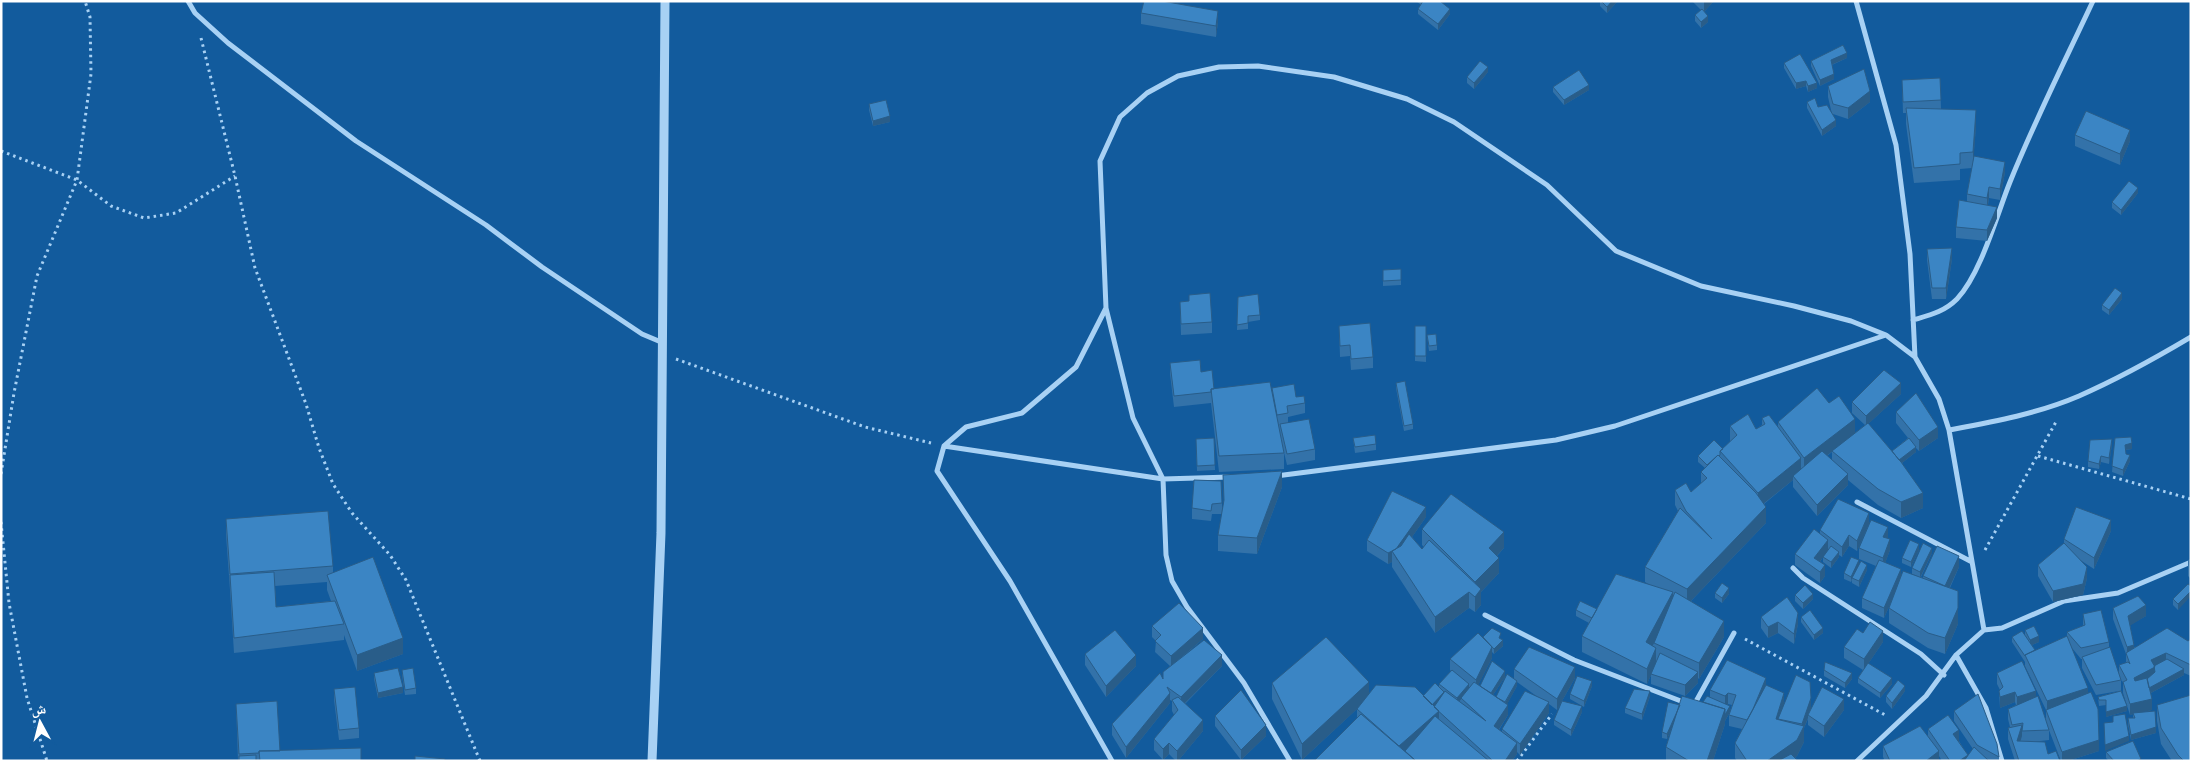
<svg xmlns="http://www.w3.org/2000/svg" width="2192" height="762" viewBox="0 0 2192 762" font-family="'Open Sans','Noto Naskh Arabic',sans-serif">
	<rect width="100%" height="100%" fill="#125b9d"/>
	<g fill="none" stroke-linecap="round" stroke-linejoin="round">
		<!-- path -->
		<path stroke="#a8d1f4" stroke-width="3" stroke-dasharray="2.5 4" stroke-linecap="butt" d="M201,38L235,176L255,268L306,404L319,448L333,484L352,513L390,555L406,580L480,761
			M1,151L77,180L111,206L144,218L176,213L235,176
			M676,359L865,427L931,443
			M2038,456L2191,499
			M1,474L14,393L37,276L77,180L91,74L90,17L85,1
			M1,522L9,603L27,698L47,761
			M1985,550L2057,420
			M1745,639L1887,716
			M1517,761L1552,714"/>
		<!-- minor -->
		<path stroke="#a8d1f4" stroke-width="5" d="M188,1L195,13L228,43L356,141L486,225L542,267L642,334L661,342
			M1856,1L1896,145L1910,254L1915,357
			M1106,308L1133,418L1163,479L1166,555L1172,581L1187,607L1244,683L1290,761
			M1913,320C1930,315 1944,312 1957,299C1981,274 1997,214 2010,182C2035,120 2065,61 2093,1
			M1949,430C1992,422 2037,414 2079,396C2118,379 2154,359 2191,337
			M944,446L1163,479L1230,477
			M1276,476L1556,440L1615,426L1886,335
			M1857,502L1972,562
			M1793,568L1803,578L1921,654L1944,675
			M1485,615L1574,660L1686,703
			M1956,655L1986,708L2002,761
			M1694,705L1734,633
			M1112,761L1010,581L937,471L944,446L966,427L1022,413L1076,367L1106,308L1100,161L1120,117L1147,93L1178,76L1219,67L1258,66L1334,77L1407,99L1454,122L1547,185L1616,251L1701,286L1794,306L1851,321L1886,335L1915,357L1939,399L1949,430L1984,630
			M1857,761L1926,696L1956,655L1984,630L2002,628L2064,601L2118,593L2191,562"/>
		<!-- tertiary -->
		<path stroke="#a8d1f4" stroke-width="9" d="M652,761L661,533L665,1"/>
	</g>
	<!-- wall -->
	<path fill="#3372a9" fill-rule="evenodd" d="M1416,1H1440L1450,14L1438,30L1418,14V9L1421,5Z
		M1600,1H1617V2L1607,13L1600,6Z
		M1692,1H1714L1704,12L1708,22L1701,28L1695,21V15L1701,10Z
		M1141,13L1218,22L1216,37L1141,24Z
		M1847,58L1832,65L1834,79L1820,86L1811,66V61Z
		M1784,63L1817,88L1808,92L1806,86L1796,89L1784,68Z
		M1488,72L1474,89L1467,83V77Z
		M1940,78L1941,109L1976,126L1973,162L2005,172L2000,200L1989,198L1988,205L1997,218L1987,241L1956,238V227L1967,201V194L1972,168L1960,169V180L1914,183L1906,124V113H1903L1902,80Z
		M1828,86L1870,102L1848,119L1833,114L1836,126L1822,136L1807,108V102L1832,114L1828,97Z
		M1553,87L1589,90L1564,105L1553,92Z
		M869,104L890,122L873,126L869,110Z
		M2075,135L2130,141L2120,165L2075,146Z
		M2138,193L2121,215L2112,208V202Z
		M1927,249L1952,259L1946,299H1932L1927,260Z
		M1401,269V285L1383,286V270Z
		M1189,295L1212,322V333L1181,335L1180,302L1189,301Z
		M1238,297L1260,315V320L1248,322V329L1237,330Z
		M2122,299L2109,315L2102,310V305Z
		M1339,326L1373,357V368L1351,370L1350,356L1340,357Z
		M1415,326H1426V362L1415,361Z
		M1427,335L1437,345V350L1429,351Z
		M1170,363L1201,372L1214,389L1272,393V388L1296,397L1305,403V413L1288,417V423L1315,449V460L1287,465L1281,440L1284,453V469L1219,472L1211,403L1174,407L1170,374Z
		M1396,383L1413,424V429L1404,431L1396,388Z
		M1901,394L1868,424L1892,451L1908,438L1896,423V412L1938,438L1919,451L1916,448V452L1902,463L1923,508L1901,518L1878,505L1848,480V485L1817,516L1793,487V480L1764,504L1766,523L1691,601L1724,637L1699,679L1698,678V683L1685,696L1651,684V675L1647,684L1582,652V636L1589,623L1576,616V610L1597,609L1650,585L1645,582V567L1678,511L1675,505V490L1691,492L1701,483V472L1705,468L1698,462V456L1723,449L1730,442V426L1756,429L1762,425V418L1778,426V422L1855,433L1865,425L1852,413V402ZM1832,452V460L1827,456Z
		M1214,438L1215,470L1197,471L1196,439Z
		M1353,438L1376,444V450L1355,453Z
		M2115,438L2132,449L2126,450V454L2130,461L2123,476L2112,472Z
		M2112,444L2109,464L2101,462L2099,469L2088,467V461Z
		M1223,475L1282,487L1257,554L1218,551V535L1222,514H1212L1211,521L1192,519V508L1194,480L1222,503V512L1224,503Z
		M1426,517L1412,537L1422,549L1424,547L1422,545V529L1504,548L1497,556L1499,573L1481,592V605L1475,612L1469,608L1435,633L1392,567V562L1388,564L1367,551V540Z
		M226,519L333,566V572L403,654L357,671L344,635V640L234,653L230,590L226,535ZM327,582V590L331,601L276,607L275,586Z
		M1869,524L1857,551L1849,546L1842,557L1839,555V557L1831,568L1823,562V557L1820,562L1825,576L1820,583L1795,565V554L1820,534V530Z
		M2111,531L2094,569L2080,560L2087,578L2083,595L2053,602L2038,576V565L2064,544V539Z
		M1887,538L1890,550L1885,563L1901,578L1917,576L1912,574V568L1932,553L1921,577L1923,578V576L1959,567L1950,588L1958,624L1945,654L1928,648L1889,623V608L1893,598L1884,618L1862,608V598L1876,566L1859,559V548Z
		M1919,550L1911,567L1902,563V558Z
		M2191,559V579L2188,576V560Z
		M1859,565L1867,570L1859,587L1852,583V580L1851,582L1844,579V573Z
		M2191,586L2178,610L2173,605V599Z
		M1715,593L1729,594L1722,603L1715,598Z
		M1795,595L1813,599L1803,609L1795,601Z
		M2113,608L2146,616L2130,625L2134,647L2188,641L2191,639V676L2184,673V675L2151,693L2152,710L2141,712L2156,733L2131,740L2128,724V718H2133V714L2130,715L2123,693V682L2121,680V691L2127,711L2106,717V705L2099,706L2098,697L2119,691L2096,695L2082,668V659H2081L2072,648L2088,693L2099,751L2068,761H2061L2047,725L2049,730V740L2031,742L2048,754L2060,761H2015L2008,739V728L2010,727L2008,719V709L2016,705L2015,702L2000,708L1999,691L2000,690L1997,684V673L2036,697L2046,720V710L2025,666V662L2012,642V637L2025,635V630L2039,642L2032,645L2035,651L2067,637V632L2083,626V614L2109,642V647L2119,674V665L2126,663V654L2113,619Z
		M1761,617L1798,624L1794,644L1778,633L1768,638L1761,628Z
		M1801,617L1823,633L1814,640L1801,622Z
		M1152,626L1203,639L1180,659L1222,666L1185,704L1203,731L1178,761H1176L1169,754L1163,760L1154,750V739L1174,715L1172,711V701L1170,700V703L1126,758L1112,735V724L1163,679L1170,666L1155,652L1156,641L1152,637Z
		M1863,633L1883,642L1868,664L1892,684L1880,698L1858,683V678L1863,670L1844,658V647Z
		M1483,637L1501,639L1503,646L1494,654L1492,652V658L1478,685L1480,686L1505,677L1493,695L1496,697L1514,679V669L1575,678L1557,710L1549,704V713L1520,755L1517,752V754L1512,761H1314L1357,718V709L1302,760L1272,699V683L1369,694L1423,696L1439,688V684L1451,671L1450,670V659L1483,638ZM1517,682L1539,698L1502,729V732L1499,730L1508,715L1507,704L1517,686Z
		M1085,654L1136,666L1106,697L1085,665Z
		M402,670L416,688V694L405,695L402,675Z
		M1824,670L1852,679L1845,688L1824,676Z
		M374,673L403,693L378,698L374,679Z
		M1766,685L1784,704L1811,708L1844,710L1824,737L1808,725V719L1804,728V742L1797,756L1795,757L1798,761H1737L1735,758V743L1742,729L1729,726V714L1725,721V724L1713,761H1666V747L1672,728L1667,739L1662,738V732L1679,704L1703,702L1710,698V690ZM1728,704L1732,705L1730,711L1727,705Z
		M1592,686L1584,707L1570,699V694Z
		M334,689L359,728V738L339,740L334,700Z
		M1905,691L1892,709L1886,702V696Z
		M1650,696L1642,720L1625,713V708Z
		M236,704L280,751L361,761H238Z
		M2157,705L2191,761H2172L2161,744L2157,721Z
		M1954,711L1999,757V761H1942L1939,756V761H1882L1884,759L1883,757V746L1928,736V729L1959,741L1968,756L1973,749L1954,721Z
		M1582,712L1571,736L1554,725V720Z
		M1215,716L1266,736L1241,760L1215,726Z
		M2106,752L2141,761H2109L2106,758Z"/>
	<!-- shaded-wall -->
	<path fill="#295d89" d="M1612,1L1617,2L1607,13V7Z
		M1704,1H1714L1704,12Z
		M1450,9V14L1438,30V24Z
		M1218,11V22L1216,37V26Z
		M1708,16V22L1701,28V22Z
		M1847,53V58L1831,65V60Z
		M1488,67V72L1474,89V83Z
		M1834,74V79L1820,86V80Z
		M1806,81V86L1796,89V83Z
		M1817,83V88L1808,92V86Z
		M1589,85V90L1564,105V100Z
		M1870,91V102L1848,119V108Z
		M1976,110V126L1973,168V152Z
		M890,116V122L873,126V121Z
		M1836,120V126L1822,136V130Z
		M2130,130V141L2120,165V154Z
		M2005,162V172L2000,200V189Z
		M1989,187V198L1987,209V198Z
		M2138,188V193L2121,215V210Z
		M1997,207V218L1987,241V230Z
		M1952,248V259L1946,299V288Z
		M2122,293V299L2109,315V310Z
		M1901,383V394L1866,426V416Z
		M1855,419V434L1804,473V458Z
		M1938,427V438L1919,451V440Z
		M2112,439V444L2109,464V458Z
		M2132,443V449L2125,450V445Z
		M1916,447V452L1898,466V460Z
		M2130,455V461L2123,476V470Z
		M2101,456V462L2099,469V464Z
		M1801,458V473L1793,476V480L1758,508V493Z
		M1282,471V487L1257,554V538Z
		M1848,474V485L1817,516V505Z
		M1923,493V508L1901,518V502Z
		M1426,507V517L1396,560V558L1392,551V562L1388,564V553Z
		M1766,507V523L1687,605V589Z
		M1869,513V524L1857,551V541Z
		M2111,520V531L2094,569V558Z
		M1888,527V538L1883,547V537Z
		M1504,532V548L1489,564V548Z
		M1849,535V546L1842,557V547Z
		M1890,539V550L1883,569V558Z
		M1828,540V551L1814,569V558Z
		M1919,544V550L1911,567V562Z
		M1932,548V553L1920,578V572Z
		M1839,552V557L1831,568V562Z
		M1959,556V567L1945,597V586Z
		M1499,558V573L1481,592V605L1475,612V582Z
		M1859,560V566L1852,578L1851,582V577Z
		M1825,565V576L1820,583V572Z
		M1867,565V570L1859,587V581Z
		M2087,567V578L2083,595L2053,602V591Z
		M1901,569V580L1884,618V608Z
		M1729,588V594L1722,603V598Z
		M1958,591V624L1945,654V638Z
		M2191,591V596L2178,610V604Z
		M1469,592V608L1435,633V617Z
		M1673,592V608L1646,658V642Z
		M1813,594V599L1803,609V603Z
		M2146,605V616L2128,627V616Z
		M1798,613V624L1794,644V634Z
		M1724,621V637L1699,679V663Z
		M1778,622V633L1768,638V627Z
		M1203,628V639L1171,666V656Z
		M1823,628V633L1814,640V635Z
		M1883,631V642L1864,670V659Z
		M2039,636V642L2030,646V640Z
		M403,638V654L357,671V655Z
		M1503,640V646L1494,654V649Z
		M2134,645V656L2127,658V647Z
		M1492,647V658L1476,690V680Z
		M1656,648V664L1647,684V669Z
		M2166,653V663L2155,678L2134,688V678L2151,660Z
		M1136,655V666L1106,697V686Z
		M1222,655V666L1181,707V697Z
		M1575,667V678L1557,710V699Z
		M2184,669V675L2149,694V688Z
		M1505,671V677L1491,698V693Z
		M1698,672V683L1685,696V685Z
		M1852,673V679L1845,688V683Z
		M1766,678V689L1749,720Z
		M1892,678V684L1880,698V693Z
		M1517,681V686L1504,710V705Z
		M1592,681V686L1584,707V701Z
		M1369,682V698L1302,760V744Z
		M1469,684V690L1457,704V698Z
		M1905,686V691L1892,709V703Z
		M403,687V693L378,698V693Z
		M2088,688V699L2047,712V701Z
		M1650,691V696L1642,720V714Z
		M2036,691V701L2017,708V697Z
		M1444,692L1435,707L1429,708Z
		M2015,692V702L2000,708V697Z
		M1170,693V703L1126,758V747Z
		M1728,693V704L1725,707V696Z
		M1784,693V709L1778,719V727L1776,719Z
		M1811,698V709L1808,715V718L1804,728V742L1797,756L1790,761H1767L1802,731V724Z
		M1844,699V710L1824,737V726Z
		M2152,699V710L2130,715V704Z
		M1549,702V713L1520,755V744Z
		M1508,705V715L1494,737V726Z
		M1680,705V710L1667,739V734Z
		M1582,706V712L1571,736V730Z
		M1730,706V712L1725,721V724L1713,761H1707L1725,709Z
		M2127,706V711L2106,717V712Z
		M1439,711V727L1408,755L1399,746Z
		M1203,720V731L1178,761H1177V751Z
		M1266,725V736L1241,760V750Z
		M2022,725V736L2017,752V741Z
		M2156,727V733L2131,740V735Z
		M1959,730V741L1953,745V734Z
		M2129,736V741L2105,751V745Z
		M2099,740V751L2068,761H2062V752Z
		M1169,743V754L1163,760V749Z
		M1517,743V754L1512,761H1505Z
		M1939,751V761H1926Z
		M1968,755V761H1959Z"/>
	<!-- building -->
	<path fill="#3b85c4" stroke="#295d89" d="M1144,1H1162L1218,11L1216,26L1141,13Z
		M1423,1H1440L1450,9L1438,24L1418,9Z
		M1601,1H1612L1607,7Z
		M1702,9L1708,16L1701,22L1695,15Z
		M1843,45L1847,53L1831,60L1834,74L1820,80L1811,61Z
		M1800,54L1817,83L1808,86L1806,81L1796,83L1784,63Z
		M1480,61L1488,67L1474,83L1467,77Z
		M1864,69L1870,91L1848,108L1833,104L1828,86Z
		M1579,70L1589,85L1564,100L1553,87Z
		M1940,78L1941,100L1903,102L1902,80Z
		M1815,98L1818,107L1827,105L1836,120L1822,130L1807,102Z
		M886,100L890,116L873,121L869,104Z
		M1906,108L1976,110L1973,152L1960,153V164L1914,168Z
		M2086,111L2130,130L2120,154L2075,135Z
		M1974,156L2005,162L2000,189L1989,187L1987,198L1967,194Z
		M2129,181L2138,188L2121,210L2112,202Z
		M1959,200L1997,207L1987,230L1956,227Z
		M1952,248L1946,288H1932L1927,249Z
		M1401,269V280L1383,281V270Z
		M2115,288L2122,293L2109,310L2102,305Z
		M1210,293L1212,322L1181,324L1180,302L1189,301V295Z
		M1258,294L1260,315L1248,316V323L1237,325L1238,297Z
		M1370,323L1373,357L1351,359L1350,345L1340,346L1339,326Z
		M1415,326H1426V356H1415Z
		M1436,334L1437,345L1429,346L1427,335Z
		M1200,360L1201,372L1212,370L1214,389H1211V392L1174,396L1170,363Z
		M1884,370L1901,383L1866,416L1852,402Z
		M1405,381L1413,424L1404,426L1396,383Z
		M1270,382L1284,453L1219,456L1211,389Z
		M1294,384L1296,397L1304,396L1305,403L1287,406L1288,413L1277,415L1272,388Z
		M1817,388L1829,403L1839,396L1855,419L1804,458L1778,422Z
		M1916,393L1938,427L1919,440L1896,412Z
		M1748,414L1756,429L1765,424L1762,418L1769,415L1801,458L1758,493L1720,451L1737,435L1730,426Z
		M1309,419L1315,449L1287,454L1280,424Z
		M1868,423L1901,462L1923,493L1901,502L1878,489L1832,451Z
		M1375,435L1376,444L1355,447L1353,438Z
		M2131,437L2132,443L2125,445L2126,454L2130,455L2123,470L2112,466L2115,438Z
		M1214,438L1215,465L1197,466L1196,439Z
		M1909,438L1916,447L1899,460L1892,451Z
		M2112,439L2109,458L2101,456L2099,464L2088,461L2090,440Z
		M1714,440L1723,449L1720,451V455L1719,456L1718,455L1707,465L1698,456Z
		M1822,451L1848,474L1817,505L1793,476Z
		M1718,455L1756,493L1766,507L1687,589L1645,567L1680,508L1712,539L1686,511L1675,490L1686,483L1691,492L1707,478L1701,472Z
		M1282,471L1257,538L1218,535L1224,500L1223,475Z
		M1194,480L1221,481L1222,503L1212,504L1211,511L1192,508Z
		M1392,491L1426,507L1396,549L1388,553L1367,540Z
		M1451,494L1504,532L1489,548L1499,558L1475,582L1422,529Z
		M1838,499L1869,513L1857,541L1849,535L1842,547L1820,530Z
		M2076,507L2111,520L2094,558L2064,539Z
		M328,511L333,566L230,574L226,519Z
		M1871,520L1888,527L1883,537L1890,539L1883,558L1859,548Z
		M1814,529L1828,540L1814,558L1825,565L1820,572L1795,554Z
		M1409,534L1422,549L1429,540L1481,589L1475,597L1469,592L1435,617L1392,551L1401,546Z
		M1910,540L1919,544L1911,562L1902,558Z
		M1923,543L1932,548L1920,572L1912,568Z
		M2064,543L2087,567L2083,584L2053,591L2038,565Z
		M1831,546L1839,552L1831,562L1823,557Z
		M1937,546L1959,556L1945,586L1923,576Z
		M373,557L403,638L357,655L327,575Z
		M1851,557L1859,560L1851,577L1844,573Z
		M1879,560L1901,569L1884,608L1862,598Z
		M1861,561L1867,565L1859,581L1852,578Z
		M1903,571L1958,591V608L1945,638L1928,633L1889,608Z
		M274,572L276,607L335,601L344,624L234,638L230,575Z
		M1616,574L1673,592L1646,642L1656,648L1647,669L1582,636Z
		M1722,583L1729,588L1722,598L1715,593Z
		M2188,584L2191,586V591L2178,604L2173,599Z
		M1805,585L1813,594L1803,603L1795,595Z
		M1675,592L1724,621L1699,663L1654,643Z
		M2138,596L2146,605L2128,616L2134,645L2127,647L2113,608Z
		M1787,597L1798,613L1794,634L1778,622L1768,627L1761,617Z
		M1580,601L1597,609L1592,618L1576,610Z
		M1179,603L1203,628L1171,656L1155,641L1161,635L1152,626Z
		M1810,610L1823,628L1814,635L1801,617Z
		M2101,610L2109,642L2081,648L2067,632L2085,625L2083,614Z
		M1870,622L1883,631L1864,659L1844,647L1857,629L1863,633Z
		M2034,626L2039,636L2030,640L2025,630Z
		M1492,628L1501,633L1499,638L1503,640L1494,649L1483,637Z
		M2167,628L2188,641L2191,639V665L2166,653L2151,660L2155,667L2134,678L2135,681L2147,678L2152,699L2130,704L2123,682L2127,680L2119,665L2128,662L2130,664L2126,653Z
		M1115,630L1136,655L1106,686L1085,654Z
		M2022,631L2035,650L2025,655V656L2012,637Z
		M1478,633L1492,647L1476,680L1450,659Z
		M2067,636L2088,688L2047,701L2025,655Z
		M1326,637L1369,682L1302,744L1272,683Z
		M1204,640L1222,655L1181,697L1167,687L1170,693L1126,747L1112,724L1160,673L1163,679V672Z
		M1529,647L1575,667L1557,699L1514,669Z
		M2110,647L2121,680L2096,685L2082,657Z
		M1660,653L1698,672L1685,685L1651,674Z
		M2167,659L2184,669L2149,688L2147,679L2155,672L2154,666Z
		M1727,660L1766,678L1753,709L1747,720L1729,715L1736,695L1728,693L1725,696L1710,690Z
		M1492,661L1505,671L1491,693L1480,686Z
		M2022,661L2036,691L2017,697L2015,692L2000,697L1999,691L2003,687L1997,673Z
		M1825,662L1852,673L1845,683L1824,670Z
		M1868,663L1892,678L1880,693L1858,678Z
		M398,668L403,687L378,693L374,673Z
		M413,668L416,688L405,690L402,670Z
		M1452,670L1469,684L1457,698L1439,684Z
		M1507,674L1517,681L1505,702L1496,697Z
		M1796,675L1810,682L1811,698L1802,724L1778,719Z
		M1577,676L1592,681L1584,701L1570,694Z
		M1898,680L1905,686L1892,703L1886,696Z
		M1474,682L1508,705L1494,726L1517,743L1505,761H1493L1434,707L1445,691L1486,721L1461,698Z
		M1435,683L1444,692L1432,705L1423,696Z
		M1376,685L1415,687L1439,711L1399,746L1357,709Z
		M1766,685L1784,693L1776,719L1804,726L1797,740L1770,759L1767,761H1747L1735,743Z
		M355,687L359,728L339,730L334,689Z
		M1822,687L1844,699L1824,726L1808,715Z
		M1634,689L1650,691L1642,714L1625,708Z
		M1241,690L1266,725L1241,750L1215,716Z
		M1525,691L1549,702L1520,744L1502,729Z
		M2121,691L2127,706L2106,712V700H2099L2098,697Z
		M2091,692L2098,709L2099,740L2062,752L2046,710Z
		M1978,694L1997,744L1999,757L1977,745L1954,711Z
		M2191,695V761H2184L2178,755L2161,728L2157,705Z
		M1682,696L1725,709L1707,761H1689L1666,747Z
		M1707,696L1730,706L1725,715V709L1703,702Z
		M2038,696L2049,730L2022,731L2023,723L2012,725L2008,709Z
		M1178,697L1203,720L1177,751L1169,743L1163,749L1154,739L1178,710L1172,700Z
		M277,701L280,751H259V753L239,754L236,704Z
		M1562,701L1582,706L1571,730L1554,720Z
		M1668,702L1680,705L1667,734L1662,732Z
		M2155,711L2156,727L2131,735L2128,718H2135L2133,713Z
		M1361,714L1416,761H1314Z
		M2125,714L2129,736L2105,745L2104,723L2113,722V716Z
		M1948,715L1959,730L1953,734L1968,755L1959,761H1950L1928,729Z
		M1435,716L1489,761H1416L1405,751Z
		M2022,725L2017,741L2045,742L2048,754L2056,751L2060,761H2019L2008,728Z
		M1920,726L1939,751L1926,761H1890L1883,746Z
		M2133,741L2141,759L2137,761H2114L2106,752Z
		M1974,747L1989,761H1964Z
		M361,748V761H260L259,751Z
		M1791,754L1798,761H1778Z
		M256,755V761H239V756Z
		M415,756L445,759V761H415Z"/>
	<!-- border -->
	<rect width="2192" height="762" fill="none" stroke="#ffffff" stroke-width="5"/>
	<!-- north arrow -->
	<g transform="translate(40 722) rotate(353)" stroke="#125b9d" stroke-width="4" paint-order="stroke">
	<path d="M0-4L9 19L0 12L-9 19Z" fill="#ffffff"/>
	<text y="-8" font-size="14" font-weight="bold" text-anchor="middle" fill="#ffffff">ش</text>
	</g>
</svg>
